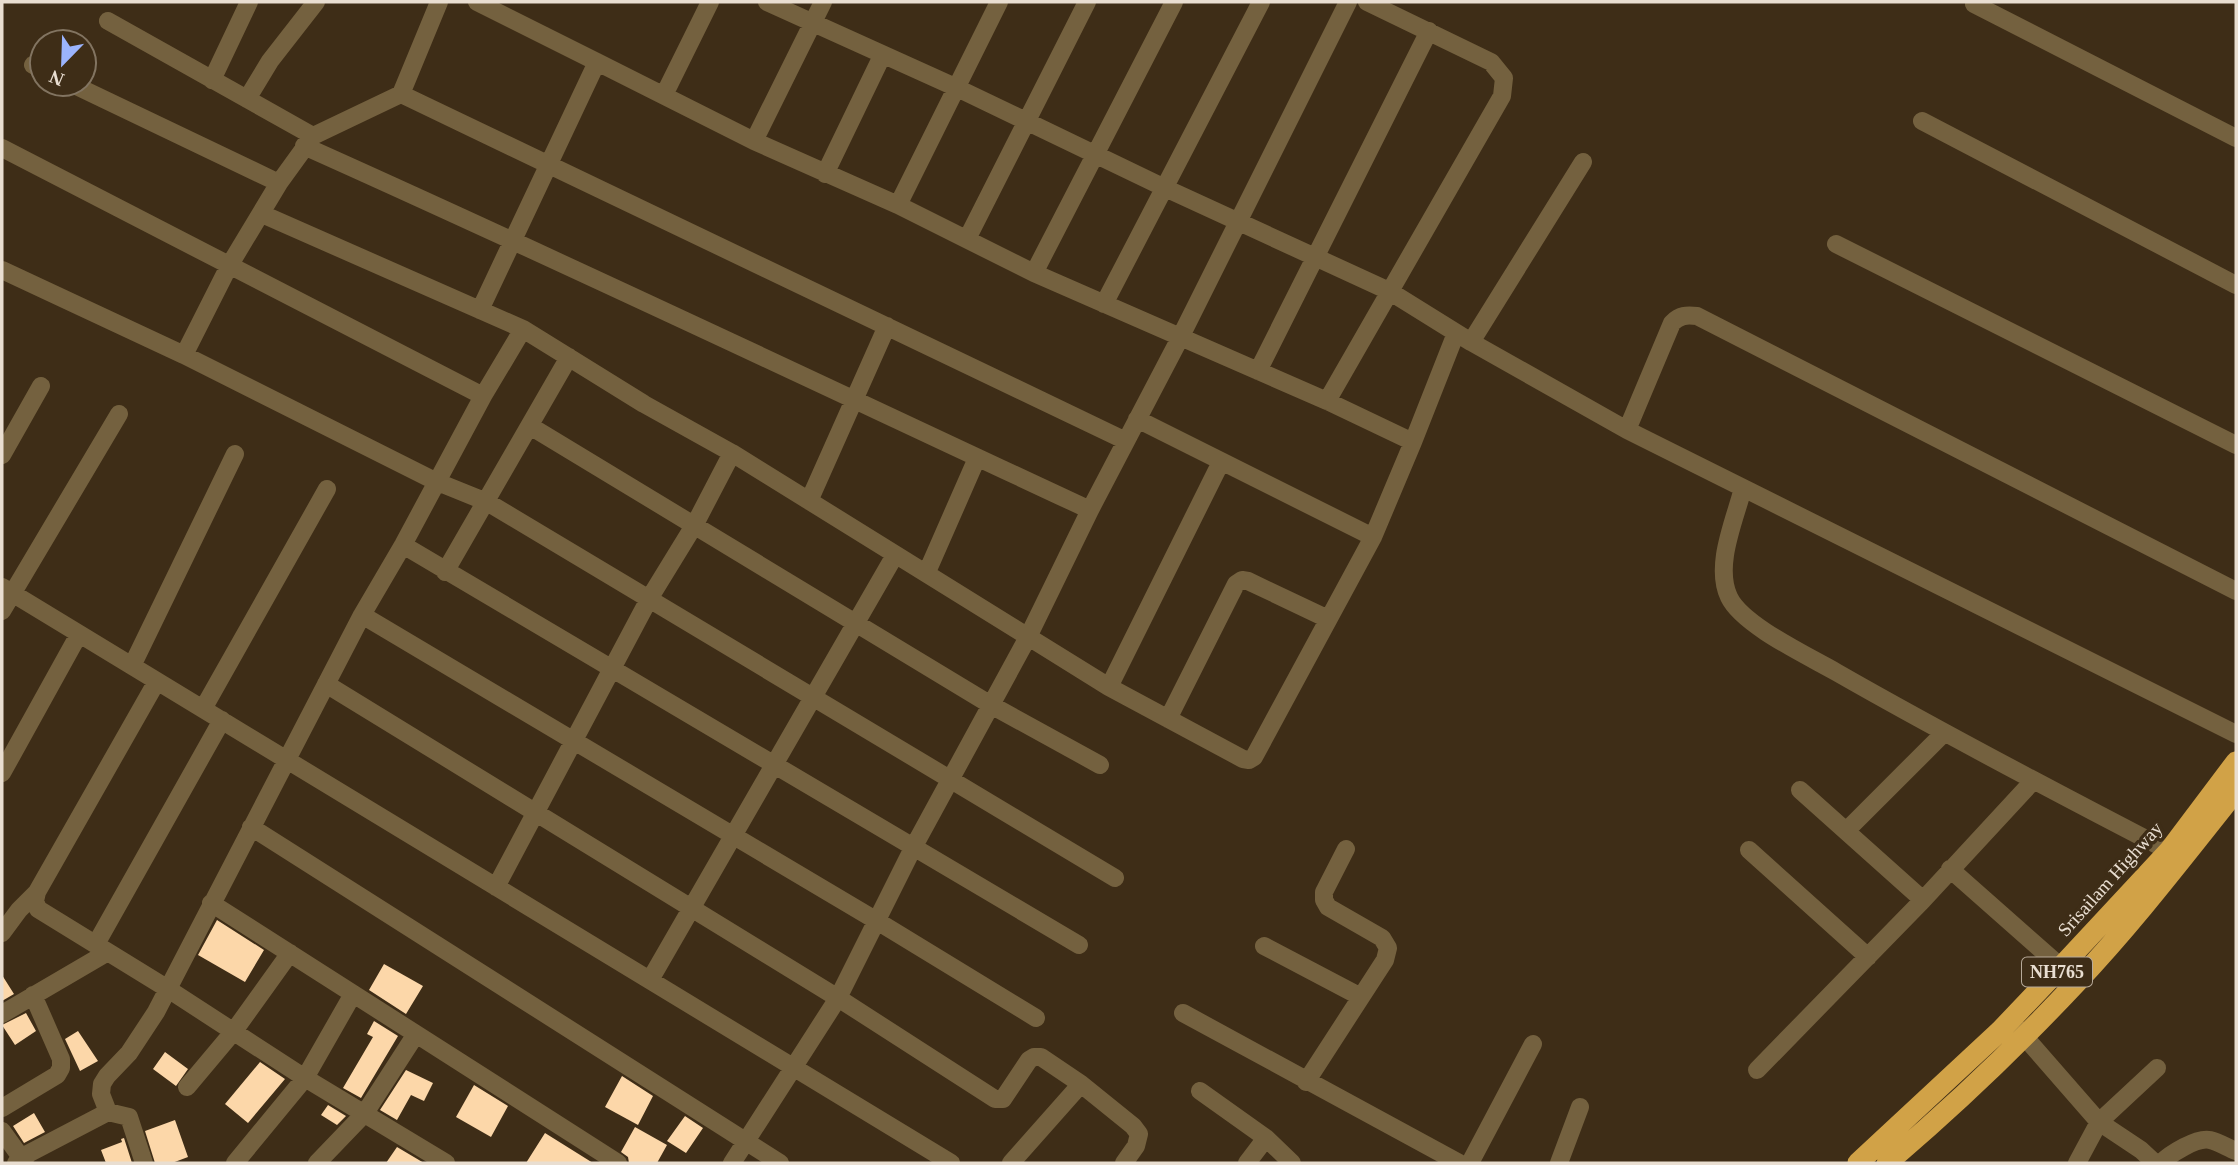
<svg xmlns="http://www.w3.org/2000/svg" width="2238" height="1165" viewBox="0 0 2238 1165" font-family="'Times New Roman',serif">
	<rect width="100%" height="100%" fill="#3e2d17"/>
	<!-- building -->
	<path fill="#fcd7a9" d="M217,920L264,950L245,982L198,955Z
		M384,964L423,986L406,1014L369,990Z
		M2,975L14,994L2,1001Z
		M26,1013L36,1031L15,1045L2,1025Z
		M374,1021L398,1036L361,1098L343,1088L373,1037L367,1034Z
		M78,1031L98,1061L80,1071L65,1039Z
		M165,1052L188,1069L176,1086L153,1069Z
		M260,1062L285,1079L248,1123L225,1104Z
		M406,1070L433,1083L424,1101L411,1095L397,1120L380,1110Z
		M622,1076L653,1096L638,1125L605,1107Z
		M474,1085L508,1106L491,1137L456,1117Z
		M328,1105L346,1116L337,1125L321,1115Z
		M34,1113L45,1132L24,1143L13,1126Z
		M685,1116L703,1128L686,1153L667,1141Z
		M175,1120L188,1157L172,1163H155L145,1131Z
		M635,1127L667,1145L657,1163H629L628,1157L621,1152Z
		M545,1133L593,1163H526Z
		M124,1138L132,1163H106L101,1150L122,1142L121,1139Z
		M397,1147L424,1163H386Z"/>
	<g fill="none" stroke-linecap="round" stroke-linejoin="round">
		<!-- minor -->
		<path stroke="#74613f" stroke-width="18" d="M477,2L597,62
			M767,2L955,87L1165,188L1389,291L1471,342L1627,430L2236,734
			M999,2L898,205L1034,273L1327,401L1413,442L1456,333
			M1974,4L2236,138
			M108,21L313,136
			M33,65L42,70
			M212,80L249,2
			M72,84L279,183
			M401,94L1126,441
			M664,95L710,2
			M247,99L270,61L316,2
			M1922,121L2236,285
			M754,141L823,2
			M304,146C568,264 828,388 1090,510
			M2,148L483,396L403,545L362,615L156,1012L129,1053L107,1076L102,1084L101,1094L108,1112L129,1117L144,1163
			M825,174L882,56
			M262,214L523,329L644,404L732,453L1109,687L1221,462
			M967,239L1087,2
			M1836,244L2236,445
			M2,270L184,355L435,481L487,502L1115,878
			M1034,273L1174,2
			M1104,304L1261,2
			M480,310L597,62L754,141L898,205
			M1471,342L1583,162
			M184,355L229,266L279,183L313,136L401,94L439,2
			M1258,371L1429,31
			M483,396L523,329
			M1327,401L1502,96L1504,78L1491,62L1367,2
			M1137,419L1373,537
			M530,426L991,705L1100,765
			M1627,430L1672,323C1680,315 1686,315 1697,316L2236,591
			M2,455L41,386
			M1743,488C1735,520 1714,565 1729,597C1742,625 1808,656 1836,672C1946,735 2057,793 2169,851
			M809,501L887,326
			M403,545L1079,945
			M445,572L569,357
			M927,572L977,458
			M2,587L951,1163
			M2,611L119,414
			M362,615L877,921L1036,1018
			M132,666L235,454
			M157,681L37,892L35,901L38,909L168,989L305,1078L446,1163
			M326,684L838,998L995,1099H1003L1029,1060L1034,1057H1041L1081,1084L1133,1126L1139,1134L1136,1146L1124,1163
			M1109,687L1243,759L1249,760L1254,757L1373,537L1413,442
			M203,709L327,489
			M1168,719L1236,584L1242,580L1248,581L1328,619
			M2,773L79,634
			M1800,790L1923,900
			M251,827L780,1163
			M1846,831L1943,734
			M1749,850L1868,957
			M1950,869L2061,967
			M496,887L649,599L695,524L732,453
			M211,903L618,1163
			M2,933L19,910L37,892
			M96,944L222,720
			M1264,946L1361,997
			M650,980L895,555
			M1183,1013L1459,1163
			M2,1014L108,952
			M2017,1028L2099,1122L2141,1150L2155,1163
			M1757,1070L1923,900L2033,781
			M1306,1082L1385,960L1388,948L1382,938L1328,907L1324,900V892L1346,849
			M187,1087L234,1031L290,953
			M1200,1091L1266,1138L1292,1163
			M2,1108L57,1075L61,1068V1059L33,995
			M2,1131L25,1163
			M16,1163L20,1158L108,1112
			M235,1163L305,1078L353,994
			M317,1163L365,1113L416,1034
			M732,1163L838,998L913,848L1028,637L1090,510L1180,338L1348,2
			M1011,1163L1081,1084
			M1247,1163L1266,1138
			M1470,1163L1533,1044
			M1559,1163L1580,1107
			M2077,1163L2099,1122L2157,1068
			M2161,1163C2170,1154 2197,1137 2210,1140C2219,1142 2228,1148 2236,1151"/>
		<!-- highway -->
		<path stroke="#d1a247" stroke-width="21" d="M1858,1163L2000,1031L2061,967L2169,851L2236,762
			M1887,1163C1953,1107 2016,1047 2076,983C2133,923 2184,856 2236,791"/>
	</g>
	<g text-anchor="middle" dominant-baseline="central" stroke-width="7" stroke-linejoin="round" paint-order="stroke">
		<!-- shield labels -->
		<rect fill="#3e2d17" stroke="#b6a999" stroke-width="2" x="2022" y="957.5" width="70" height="29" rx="5"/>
		<g font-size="18" font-weight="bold" fill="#e9ded1">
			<text x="2057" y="972">NH765</text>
		</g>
		<!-- street labels -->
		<g font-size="19" fill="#e9ded1" stroke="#3e2d17">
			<text transform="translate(2110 879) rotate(-48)">Srisailam Highway</text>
		</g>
	</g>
	<!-- border -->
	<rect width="2238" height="1165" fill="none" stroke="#e9ded1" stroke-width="7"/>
	<!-- north arrow -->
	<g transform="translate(63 63) rotate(203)"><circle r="33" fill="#3e2d17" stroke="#827461" stroke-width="2"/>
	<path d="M0-5L12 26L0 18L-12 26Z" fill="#9bb4fd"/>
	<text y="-10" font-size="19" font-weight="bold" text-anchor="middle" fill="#e9ded1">N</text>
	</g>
</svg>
